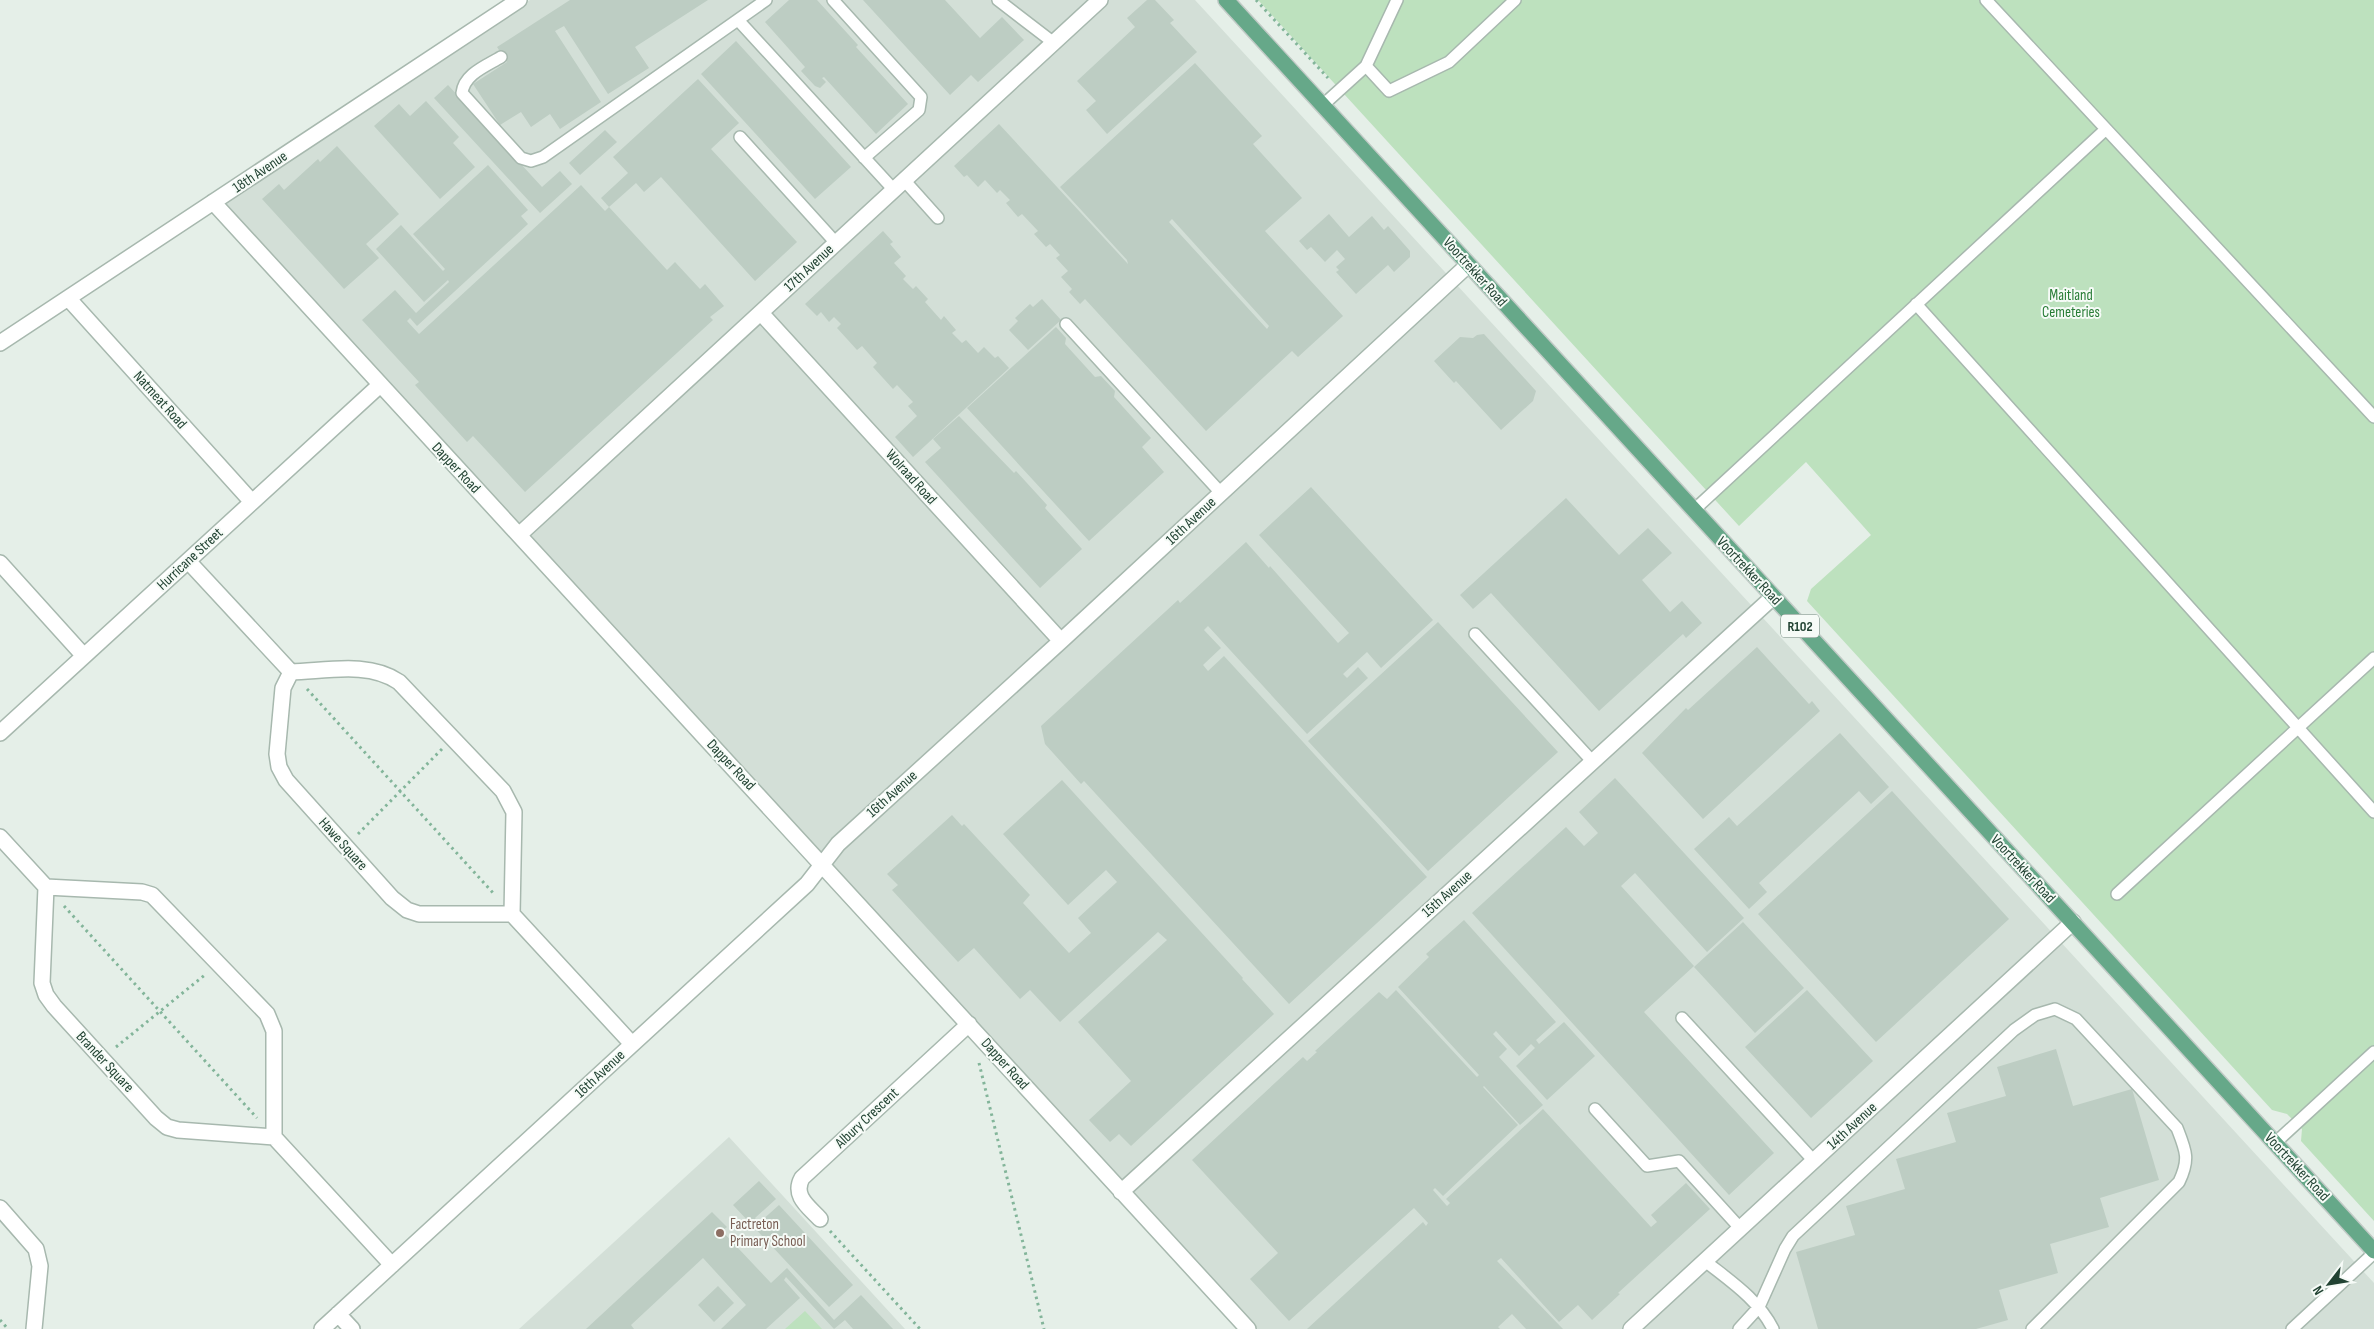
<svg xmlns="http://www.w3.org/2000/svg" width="2374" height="1329" viewBox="0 0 2374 1329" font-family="'Sofia Sans Condensed',sans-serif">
	<rect width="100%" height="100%" fill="#e5efe8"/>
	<!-- built -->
	<path fill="#d3dfd7" d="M530,0H1195L2374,1283V1329H1248L213,202Z
		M729,1137L905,1329H519Z"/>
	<!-- green -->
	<path fill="#bde1be" d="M1258,0H2374V1221L2301,1141L2302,1129L2287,1114L2272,1110L1807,601L1811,589L1871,535L1806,462L1739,526Z
		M805,1311L822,1329H785Z"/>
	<!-- building -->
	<path fill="#bdcdc3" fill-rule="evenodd" d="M570,0H708L635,47L649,68L608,94L564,26L555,31L601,102L560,129L550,114L531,127L521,112L500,125L473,84L507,62L497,47Z
		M789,0H817L858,45L856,47L908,104L876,134L824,77L822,78L826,82L820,88L815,86L801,71L805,67L765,22Z
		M863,0H945L980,38L1002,17L1024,40L978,82L971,75L950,95Z
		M1147,0H1155L1174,20L1170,23L1197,52L1107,134L1086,110L1096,101L1077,81L1135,27L1127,18Z
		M736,41L851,167L815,199L701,74Z
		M1195,63L1262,136L1253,144L1302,198L1265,231L1343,316L1298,357L1292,351L1206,431L1085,299L1080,304L1069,292L1072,289L1061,277L1068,271L1056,258L1060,255L1050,244L1046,247L1034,234L1038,231L1022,214L1018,217L1006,203L1010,200L1000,190L997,193L985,180L978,187L967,175L964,177L954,166L999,124L1128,264L1127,260L1060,187ZM1172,219L1269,326L1267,329L1169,222Z
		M698,79L739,123L711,149L797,242L755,281L661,177L644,192L636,183L609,207L601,198L628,173L613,157Z
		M448,85L542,187L560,171L572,184L540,213L434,98Z
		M426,101L459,137L453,143L475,167L440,199L374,126L399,104L410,116Z
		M605,130L617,142L580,175L569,163Z
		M337,146L399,214L366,244L379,258L344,289L262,199L279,184L284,190L318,159L320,162Z
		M488,165L528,210L521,216L528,224L417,326L410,318L407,321L419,334L581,185L605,211L609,207L667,270L675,262L700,289L705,284L724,306L710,317L713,320L525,492L473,436L467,442L415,385L419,382L362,320L395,290L416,313L449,282L448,280L424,302L376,249L401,225L443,271L445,269L413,234Z
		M1329,214L1349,237L1372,216L1384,230L1388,226L1410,251V257L1394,272L1388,265L1356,294L1336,272L1339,270L1336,267L1345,259L1337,250L1325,262L1311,247L1307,250L1299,241Z
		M883,231L893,242L890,244L901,257L894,263L906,276L903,279L913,289L916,286L928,299L925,302L941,320L944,316L956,330L952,333L962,343L966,340L978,353L984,347L995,358L998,356L1009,368L913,457L895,437L917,416L908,406L913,402L897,385L893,389L873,367L877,363L862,346L857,350L837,328L841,324L834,317L829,322L821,312L817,316L805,304Z
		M1042,299L1061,320L1028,350L1009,330L1018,321L1015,318L1030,304L1033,307Z
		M1056,327L1066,338L1065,344L1095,377L1101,376L1115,391L1114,397L1151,438L1142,447L1164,472L1089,541L967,408Z
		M1484,334L1536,391L1533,401L1501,430L1456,381L1454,383L1434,361L1460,337L1473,338L1477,335Z
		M959,416L1014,473L1016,471L1047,505L1045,508L1082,549L1040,588L925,462L941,448L933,439Z
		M1311,487L1433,620L1381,668L1367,652L1343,674L1347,678L1358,667L1368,678L1307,734L1208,626L1204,630L1221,648L1203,665L1208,671L1224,656L1427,877L1289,1004L1084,781L1081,784L1045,744L1041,726L1178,600L1180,603L1246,542L1269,568L1270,566L1338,643L1349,633L1259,535Z
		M1566,498L1619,555L1648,528L1672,553L1642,580L1670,612L1682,601L1702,623L1686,638L1683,634L1599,711L1491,593L1473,609L1460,595Z
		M1438,622L1558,752L1428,871L1308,741Z
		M1757,647L1809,704L1812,701L1820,711L1703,819L1642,753L1686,708L1688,710Z
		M1840,733L1889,787L1871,804L1859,791L1759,883L1767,892L1749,909L1694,849L1729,817L1737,826Z
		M1615,778L1744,918L1707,952L1635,873L1621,886L1694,966L1644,1012L1774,1153L1729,1195L1472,913L1566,827L1584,846L1598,833L1579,812Z
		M1062,780L1243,978L1242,979L1274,1014L1131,1146L1119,1134L1110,1142L1089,1120L1131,1081L1078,1022L1167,940L1158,932L1060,1022L1030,990L1020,999L974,948L958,962L892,890L898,885L887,874L952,815L962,826L964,824L1030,895L1023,903L1069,953L1091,933L1078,918L1117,882L1106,870L1068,905L1003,834Z
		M1892,791L2009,919L1876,1042L1758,914Z
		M1464,920L1556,1022L1536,1040L1539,1044L1564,1022L1595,1056L1547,1100L1516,1066L1535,1048L1531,1044L1519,1056L1496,1031L1493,1034L1507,1049L1499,1057L1543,1105L1520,1125L1484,1086L1483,1087L1518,1125L1443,1196L1435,1188L1433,1190L1447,1206L1450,1203L1446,1199L1543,1109L1651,1227L1657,1222L1651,1215L1686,1183L1710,1209L1618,1293L1620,1294L1592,1320L1578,1305L1559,1322L1501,1258L1497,1261L1563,1329H1526L1512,1314L1498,1327L1500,1329H1307L1423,1222L1426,1226L1428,1223L1414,1208L1289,1321L1250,1279L1278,1253L1192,1160L1303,1057L1307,1061L1317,1052L1315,1051L1379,992L1387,999L1396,990L1477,1077L1479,1075L1398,987L1429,957L1426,954Z
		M1743,922L1804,988L1755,1033L1694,967Z
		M1807,990L1873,1061L1811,1118L1745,1047Z
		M2056,1049L2073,1106L2132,1089L2159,1180L2100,1198L2109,1227L2050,1244L2058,1273L1999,1290L2008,1320L1976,1329H1818L1796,1252L1855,1235L1846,1206L1905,1189L1896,1159L1956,1142L1947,1113L2006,1096L1997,1067Z
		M759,1181L776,1199L755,1218L759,1223L779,1205L853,1285L829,1307L733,1205Z
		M712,1212L727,1227L722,1231L771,1283L787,1268L834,1320L861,1295L893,1329H853L845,1320L834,1329L786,1277L784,1280L800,1298L766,1329H721L746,1305L703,1258L631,1325L634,1329H586Z
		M718,1286L734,1303L714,1322L698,1305Z"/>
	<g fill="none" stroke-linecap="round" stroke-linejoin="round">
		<defs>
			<path id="lane" d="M833,0L921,97L919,110L864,158
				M998,0L1054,43
				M1986,0L2374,417
				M738,20L894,190
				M501,57C486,66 464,74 462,93L521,158L531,161L543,157L766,0
				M1366,66L1397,0
				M1323,105L1366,66L1389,91L1449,62L1515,0
				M740,137L836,243
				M904,180L938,218
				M1916,304L2374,812
				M1066,324L1221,493
				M1694,510L2105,130
				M1475,634L1593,762
				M2117,894L2374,658
				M1682,1018L1814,1161
				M1595,1109L1647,1166L1679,1161L1740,1228
				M2275,1143L2374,1052
				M1705,1261C1730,1281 1758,1299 1773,1329
				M1739,1329L1759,1307L1785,1249L1793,1236L2014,1030L2035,1015L2055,1009L2076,1019L2177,1128C2186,1151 2190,1159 2179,1182L2032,1329
				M2292,1329L2374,1253"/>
			<path id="street" d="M213,202L1248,1329
				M68,298L252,502
				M761,313L1061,641
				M0,343L519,0
				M519,535L1100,0
				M188,561L291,672C326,671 369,661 399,682L503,791L514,812L512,914L632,1044
				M0,563L84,656
				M291,672L283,688L277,754L279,767L286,780L392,898L407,910L419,914H512
				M0,733L380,385
				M0,837L46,887L142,892L152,895L267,1014L274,1031V1137
				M46,887L42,983L46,995L54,1006L156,1118L167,1127L178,1130L274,1137L392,1265
				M1121,1192L1773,597
				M0,1208L36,1249L40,1266L34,1329
				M820,1219C809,1207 792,1196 802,1178L969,1024
				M338,1314L352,1329
				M322,1329L807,884L838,844L1061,641L1468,265
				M1631,1329L2073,922"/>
			<path id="primary" d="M1226,0L2374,1251"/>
		</defs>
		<!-- lane casing -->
		<use href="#lane" stroke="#a7b8ae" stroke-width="14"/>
		<!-- street casing -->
		<use href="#street" stroke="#a7b8ae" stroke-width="18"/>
		<!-- primary casing -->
		<use href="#primary" stroke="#c1cac6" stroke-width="18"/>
		<!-- path -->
		<path stroke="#83b59a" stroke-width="3" stroke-dasharray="2.5 4" stroke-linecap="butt" d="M1256,0L1328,78
			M307,689L495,895
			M358,834L442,749
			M64,906L257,1118
			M116,1047L206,974
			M979,1063L1044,1329
			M830,1231L920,1329
			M0,1320L8,1329"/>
		<!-- lane -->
		<use href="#lane" stroke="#fff" stroke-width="11"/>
		<!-- street -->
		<use href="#street" stroke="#fff" stroke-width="15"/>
		<!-- primary -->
		<use href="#primary" stroke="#66a889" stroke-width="15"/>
	</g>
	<!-- markers -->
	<circle fill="#8d6e63" stroke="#f6fbf7" stroke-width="2" cx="720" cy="1233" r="5"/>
	<g text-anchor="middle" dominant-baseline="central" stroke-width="4" stroke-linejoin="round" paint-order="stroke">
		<!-- shield labels -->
		<rect fill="#f6fbf7" stroke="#627a6e" stroke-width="1" x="1781" y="614.5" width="38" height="23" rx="4"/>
		<g font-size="14" font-weight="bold" fill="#224333">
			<text x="1800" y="626">R102</text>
		</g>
		<!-- street labels -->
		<g font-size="15" fill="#224333" stroke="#f6fbf7">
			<text transform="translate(260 172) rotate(-34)">18th Avenue</text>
			<text transform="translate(809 268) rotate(-43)">17th Avenue</text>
			<text transform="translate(1475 272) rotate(48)">Voortrekker Road</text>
			<text transform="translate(160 400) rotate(48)">Natmeat Road</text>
			<text transform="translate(456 468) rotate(47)">Dapper Road</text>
			<text transform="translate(911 477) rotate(48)">Wolraad Road</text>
			<text transform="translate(1191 521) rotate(-43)">16th Avenue</text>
			<text transform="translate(190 559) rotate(-43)">Hurricane Street</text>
			<text transform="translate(1749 571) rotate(47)">Voortrekker Road</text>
			<text transform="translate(731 765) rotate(47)">Dapper Road</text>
			<text transform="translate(892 794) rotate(-42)">16th Avenue</text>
			<text transform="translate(343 844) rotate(48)">Hawe Square</text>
			<text transform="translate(2023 869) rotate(47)">Voortrekker Road</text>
			<text transform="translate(1447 894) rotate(-42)">15th Avenue</text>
			<text transform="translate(105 1062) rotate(47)">Brander Square</text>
			<text transform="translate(1005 1064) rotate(48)">Dapper Road</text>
			<text transform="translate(600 1074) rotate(-43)">16th Avenue</text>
			<text transform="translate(867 1118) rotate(-43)">Albury Crescent</text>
			<text transform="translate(1852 1126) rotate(-43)">14th Avenue</text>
			<text transform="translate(2297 1167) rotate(47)">Voortrekker Road</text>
		</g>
		<!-- park labels -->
		<g font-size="15" fill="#297d37" stroke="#f6fbf7">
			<text x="2071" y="295">Maitland<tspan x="2071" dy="17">Cemeteries</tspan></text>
		</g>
		<!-- education labels -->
		<g font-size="15" fill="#785e54" stroke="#f6fbf7" text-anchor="start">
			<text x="730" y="1224">Factreton<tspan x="730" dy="17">Primary School</tspan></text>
		</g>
	</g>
	<!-- north arrow -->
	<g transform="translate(2329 1284) rotate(239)" stroke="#f6fbf7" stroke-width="4" paint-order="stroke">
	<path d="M0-4L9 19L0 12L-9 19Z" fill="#224333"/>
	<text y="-8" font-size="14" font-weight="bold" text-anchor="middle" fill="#224333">N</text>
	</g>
</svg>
